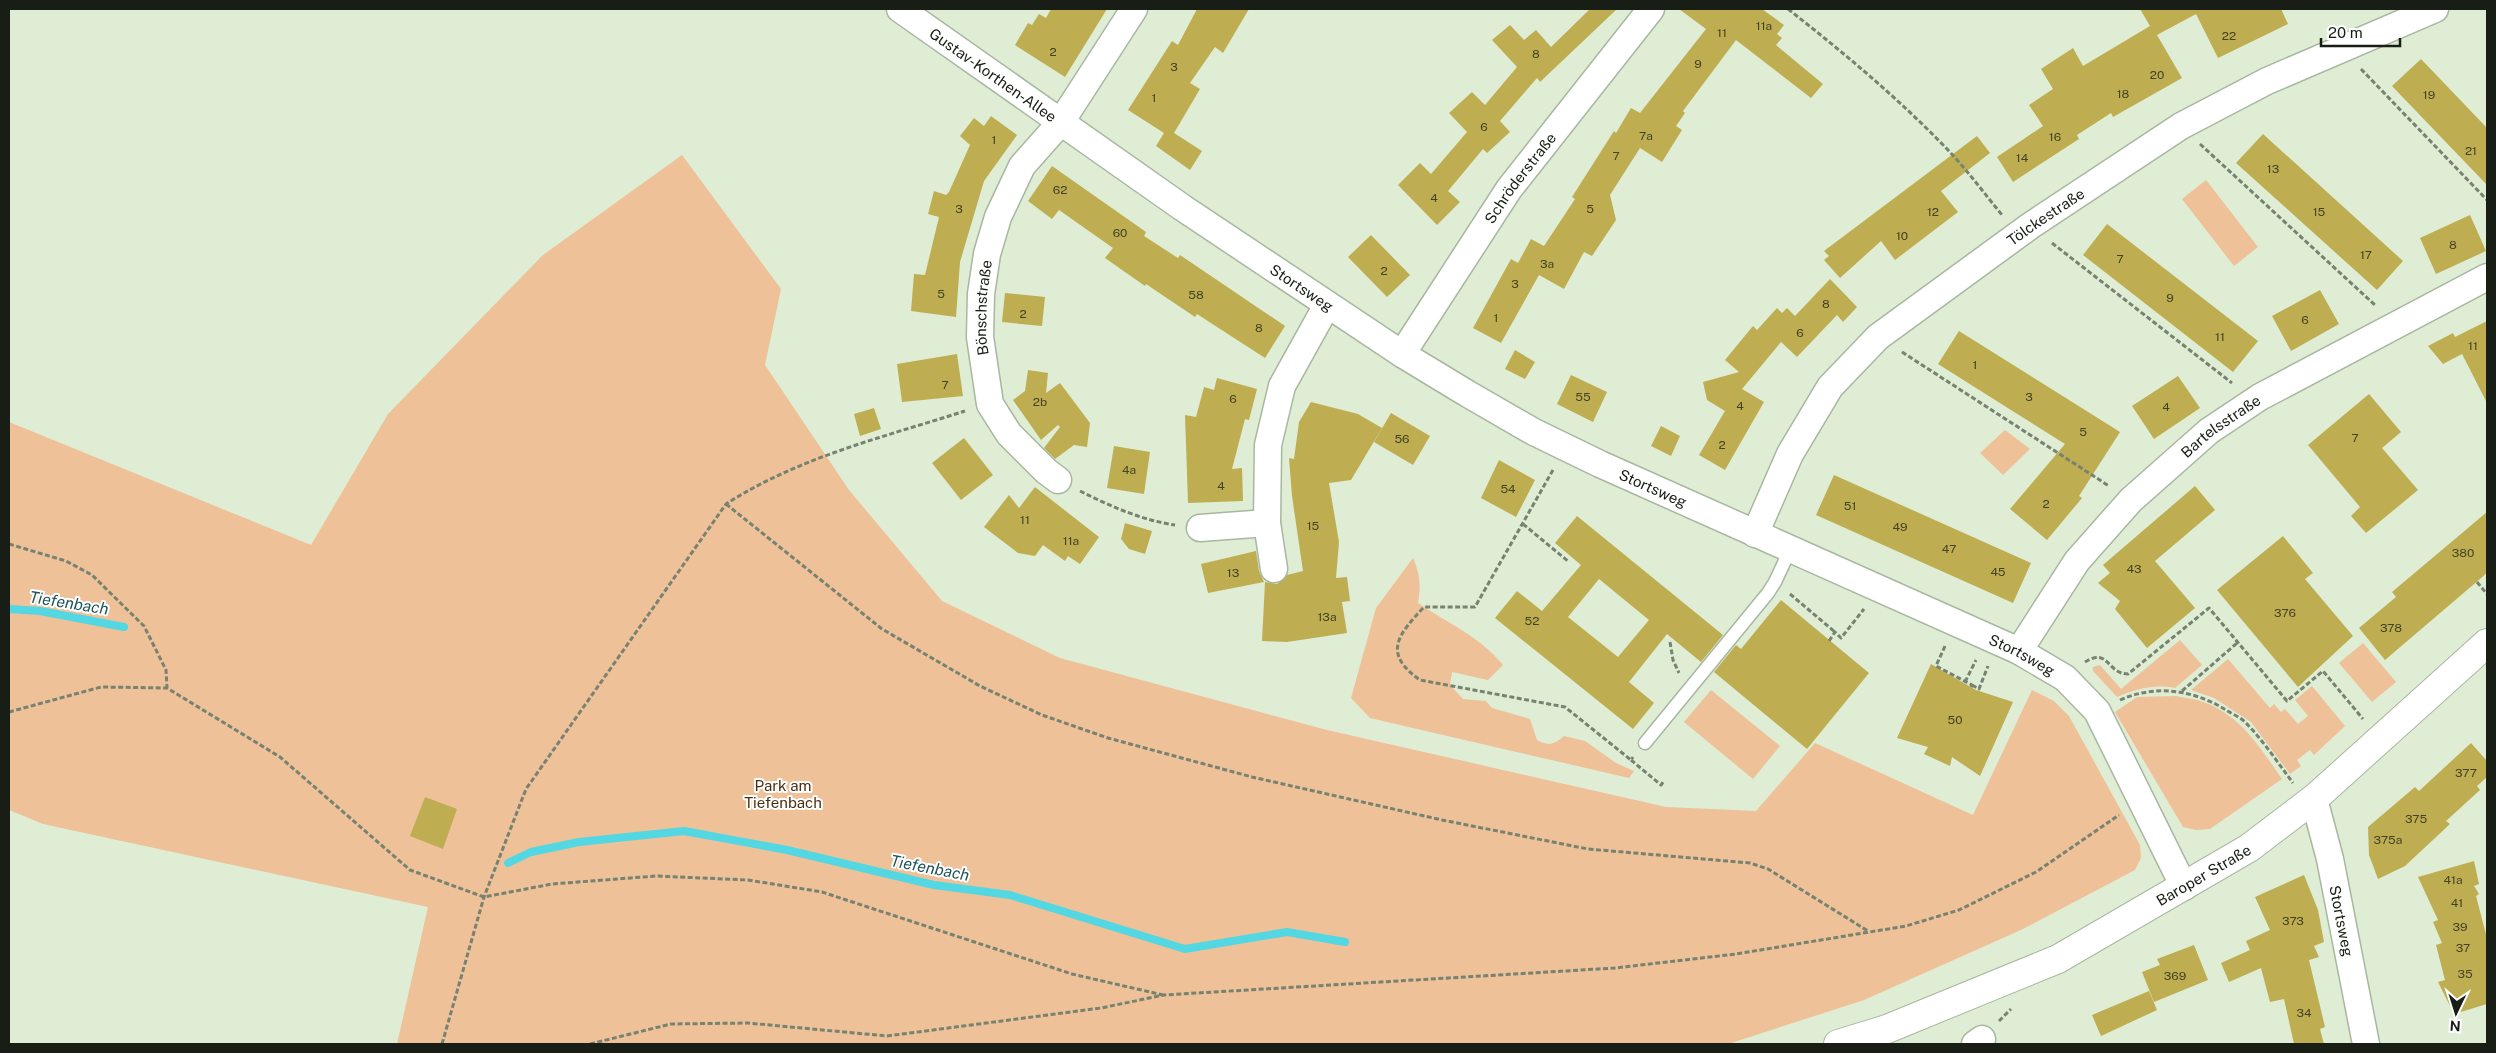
<svg xmlns="http://www.w3.org/2000/svg" width="2496" height="1053" viewBox="0 0 2496 1053" font-family="'Public Sans',sans-serif">
	<rect width="100%" height="100%" fill="#deedd4"/>
	<!-- green -->
	<path fill="#eec198" d="M682,155L781,289L765,365L849,490L942,601L1060,658L1327,730L1666,807L1756,811L1815,743L1973,815L2032,690L2054,701L2069,716L2140,845L2141,858L2135,870L2023,929L1864,1000L1728,1044H397L428,907L43,824L9,810V422L311,545L388,414L543,255Z
		M2206,180L2258,247L2234,266L2182,199Z
		M2005,430L2030,449L2003,475L1980,453Z
		M1413,558C1420,574 1421,586 1418,603C1449,624 1479,636 1503,665L1488,680L1452,672L1450,685L1463,699L1486,701L1492,708L1530,719L1537,740C1548,746 1554,745 1564,736L1585,741L1616,763L1634,771L1629,778L1370,718L1351,698L1376,608Z
		M2180,640L2202,665L2175,688C2154,684 2136,689 2117,697L2093,671V667L2100,665L2121,689Z
		M2363,643L2396,682L2372,702L2339,663Z
		M2228,659L2270,708L2274,704L2281,712L2285,709L2298,724L2308,716L2295,700L2312,686L2345,726L2314,755L2310,750L2297,760L2301,766L2290,774L2251,722L2214,698L2191,690Z
		M1711,690L1780,746L1753,779L1684,722Z
		M2176,696C2185,698 2197,699 2206,703C2242,717 2261,749 2282,779L2210,829L2196,830L2183,827L2115,712L2137,697Z"/>
	<g fill="none" stroke-linecap="round" stroke-linejoin="round">
		<!-- stream -->
		<path stroke="#53d7e2" stroke-width="8" d="M9,609L40,611L124,627
			M508,863L531,852L579,842L684,831L787,850L934,885L1010,895L1185,949L1287,932L1345,942"/>
	</g>
	<!-- building -->
	<path fill="#bfad51" fill-rule="evenodd" d="M1051,9H1107L1065,77L1015,45L1028,23L1032,25L1039,14L1046,18Z
		M1197,9H1249L1223,53L1215,47L1190,83L1200,89L1174,133L1202,151L1190,170L1156,146L1164,133L1128,110L1172,41L1178,45Z
		M1590,9H1617L1540,82L1537,78L1500,121L1510,132L1487,153L1483,149L1448,191L1460,202L1437,225L1398,185L1420,163L1431,174L1467,132L1449,113L1472,92L1485,105L1517,67L1492,40L1510,25L1524,40L1536,30L1551,47Z
		M1679,9H1762L1784,25L1777,34L1782,38L1776,45L1823,84L1811,98L1736,40L1683,111L1685,113L1676,126L1682,130L1662,162L1640,148L1610,195L1616,220L1592,256L1584,252L1564,289L1539,275L1501,343L1473,328L1511,259L1518,263L1531,239L1544,246L1575,199L1572,197L1614,131L1616,133L1631,108L1640,113L1706,29Z
		M2140,9H2281L2288,24L2218,58L2196,14L2157,35L2182,78L2113,117L2111,113L2077,135L2079,139L2013,182L1997,157L2043,126L2029,105L2053,89L2041,69L2073,48L2083,66L2150,26Z
		M2421,59L2487,128V185L2392,86Z
		M991,116L1017,135L984,181L960,262L956,317L911,311L914,274L925,275L939,217L928,214L934,191L946,195L949,192L970,145L960,136L974,118L984,126Z
		M2263,134L2403,261L2377,290L2236,163Z
		M1977,136L1990,153L1941,191L1958,212L1895,260L1881,241L1840,278L1824,260L1829,256L1824,251Z
		M1052,166L1146,232L1144,236L1178,258L1180,255L1285,326L1265,358L1197,314L1195,317L1146,284L1145,286L1105,258L1113,248L1059,210L1052,219L1028,201Z
		M2470,215L2486,251L2436,274L2420,238Z
		M2107,224L2258,341L2233,372L2083,255Z
		M1371,235L1410,275L1387,297L1348,257Z
		M1830,279L1857,307L1843,322L1837,315L1797,357L1781,342L1742,389L1764,402L1725,470L1699,455L1725,411L1707,400L1703,382L1739,372L1725,360L1753,326L1757,330L1777,308L1782,313L1787,308L1795,316Z
		M2320,290L2339,324L2291,351L2272,316Z
		M1005,293L1045,297L1042,326L1002,322Z
		M2487,321V403L2459,348L2462,354L2443,364L2428,346L2453,333L2455,337Z
		M1959,331L2120,432L2079,496L2082,498L2047,540L2010,509L2065,444L1938,364Z
		M1515,350L1535,362L1525,379L1505,369Z
		M957,354L963,396L902,402L897,364Z
		M1028,370L1048,373L1046,393L1060,383L1090,423L1087,447L1074,445L1055,459L1044,448L1060,427L1058,425L1041,440L1013,400L1025,391Z
		M1571,375L1607,392L1593,422L1557,404Z
		M2178,376L2200,408L2154,439L2132,406Z
		M1217,378L1257,389L1249,420L1245,419L1232,469L1242,468L1243,501L1188,503L1185,415L1196,417L1204,387L1214,390Z
		M2369,394L2401,432L2382,448L2418,490L2366,533L2351,516L2360,507L2308,445Z
		M1311,402L1358,414L1382,428L1351,480L1329,483L1339,542L1336,578L1347,577L1350,601L1342,602L1347,633L1287,642L1262,641L1265,582L1277,584L1287,575L1303,571L1292,496L1289,458L1294,459L1299,422Z
		M874,408L881,429L860,436L854,414Z
		M1391,413L1430,436L1413,465L1374,442Z
		M1661,426L1680,436L1671,456L1651,446Z
		M964,438L993,475L961,500L932,463Z
		M1114,446L1150,452L1144,494L1107,488Z
		M1499,460L1535,480L1516,517L1481,498Z
		M1834,475L2031,563L2013,603L1816,515Z
		M2195,486L2215,510L2155,561L2195,608L2147,648L2115,609L2120,601L2098,583L2110,573L2103,565Z
		M1035,487L1099,537L1080,564L1068,556L1065,561L1043,545L1035,556L1018,553L984,527L1009,495L1019,508Z
		M2487,512V573L2385,660L2359,628L2396,597L2392,592Z
		M1577,516L1723,635L1701,662L1667,634L1629,682L1654,703L1633,729L1495,618L1517,591L1542,611L1581,565L1555,543ZM1599,579L1649,620L1618,657L1568,617Z
		M1125,523L1152,531L1145,554L1129,549L1121,539Z
		M2283,536L2313,573L2305,579L2353,636L2298,687L2217,590Z
		M1256,551L1259,571L1264,582L1208,593L1201,564Z
		M1781,600L1869,673L1807,749L1714,672L1736,645L1741,649Z
		M1931,664L1976,690L2013,702L1980,776L1952,757L1950,766L1924,754L1928,747L1897,738Z
		M2471,743L2487,761V777L2477,786L2480,790L2446,821L2450,824L2405,866L2378,879L2369,855L2368,827L2415,787L2419,791Z
		M425,797L457,809L443,849L410,836Z
		M2474,861L2479,884L2474,886L2479,894L2476,896L2487,938V1004L2454,1014L2438,982L2445,980L2436,945L2442,943L2433,922L2438,920L2418,877Z
		M2304,875L2318,910L2324,942L2314,946L2319,957L2309,960L2325,1027L2320,1029L2324,1044H2294L2284,999L2270,1002L2261,968L2229,982L2221,963L2250,950L2246,941L2270,930L2255,897Z
		M2194,945L2208,980L2154,1002L2142,972L2160,965L2157,959Z
		M2149,991L2157,1010L2101,1036L2092,1015Z"/>
	<g fill="none" stroke-linecap="round" stroke-linejoin="round">
		<defs>
			<path id="lane" d="M1645,743L1768,593L1775,582L1790,550"/>
			<g id="street">
				<path id="s1" d="M900,9L1183,208L1402,354L1468,394L1534,432L1600,464L2019,651L2065,678L2097,711L2184,887"/>
				<path id="s2" d="M1402,354L1509,189L1651,9"/>
				<path id="s3" d="M1058,480L1046,471L1009,434L990,404L980,337L981,294L987,254L998,217L1022,166L1061,122L1134,9"/>
				<path d="M1200,528L1267,523"/>
				<path id="s4" d="M1755,534L1790,454L1830,387L1878,337L2030,226L2181,126L2267,81L2435,9"/>
				<path d="M1274,569L1267,523L1268,445L1282,386L1327,305"/>
				<path id="s5" d="M2019,651L2077,561L2131,500L2209,431L2260,397L2487,277"/>
				<path id="s6" d="M2314,799L2330,859L2366,1044"/>
				<path d="M1975,1044L1982,1039"/>
			</g>
			<g id="secondary">
				<path id="s7" d="M1838,1044L1887,1029L2058,959L2249,848L2316,797L2487,643"/>
			</g>
		</defs>
		<!-- lane casing -->
		<use href="#lane" stroke="#a8b79f" stroke-width="15"/>
		<!-- street casing -->
		<use href="#street" stroke="#a8b79f" stroke-width="29"/>
		<!-- secondary casing -->
		<use href="#secondary" stroke="#a8b79f" stroke-width="30"/>
		<!-- path -->
		<path stroke="#778271" stroke-width="3" stroke-dasharray="5 2.5" stroke-linecap="butt" d="M1788,9C1844,53 1898,98 1948,150C1967,170 1984,193 2002,215
			M2361,69L2487,200
			M2200,144L2376,306
			M2052,243L2232,383
			M1902,352L2109,486
			M1553,470L1475,607H1424C1398,635 1382,653 1420,680L1565,707L1631,760L1633,757
			M1080,491C1110,506 1141,520 1175,525
			M726,504L882,629L980,686L1042,715L1108,738L1252,777L1442,820L1588,849L1750,863L1768,869L1868,931
			M1523,524L1569,562
			M9,544L66,561L92,575L144,626L166,670L167,688
			M2477,582L2487,594
			M1790,594L1835,632
			M1829,641L1835,632L1841,638L1864,609
			M1670,642L1673,660L1679,673
			M1945,646L1936,666L1972,685L1971,687
			M2085,662C2109,647 2107,674 2128,674L2209,608L2287,701L2323,671L2363,719
			M1965,682L1976,660
			M1972,685L1979,689L1988,666
			M2182,691L2237,643
			M2120,700C2156,684 2194,690 2226,710C2232,714 2240,717 2245,722C2263,740 2278,763 2293,783
			M9,712L101,687L167,688L280,757L410,870L484,897L552,884L656,876L748,880L822,892L1072,974L1163,995
			M1631,760L1661,785L1664,781
			M1999,1021L2011,1009
			M442,1044L484,897L526,789L726,504C799,457 884,437 965,411
			M590,1044L671,1024L748,1023L887,1036L1101,1008L1164,995L1615,968L1736,954L1906,926L1959,910L2036,872L2119,815"/>
		<!-- lane -->
		<use href="#lane" stroke="#fff" stroke-width="12"/>
		<!-- street -->
		<use href="#street" stroke="#fff" stroke-width="26"/>
		<!-- secondary -->
		<use href="#secondary" stroke="#fff" stroke-width="28"/>
	</g>
	<g text-anchor="middle" dominant-baseline="central" stroke-width="4" stroke-linejoin="round" paint-order="stroke">
		<!-- number labels -->
		<g font-size="12" fill="#424224">
			<text x="1764" y="26">11a</text>
			<text x="1722" y="33">11</text>
			<text x="2229" y="36">22</text>
			<text x="1053" y="52">2</text>
			<text x="1536" y="54">8</text>
			<text x="1698" y="64">9</text>
			<text x="1174" y="67">3</text>
			<text x="2157" y="75">20</text>
			<text x="2123" y="94">18</text>
			<text x="2429" y="95">19</text>
			<text x="1154" y="98">1</text>
			<text x="1484" y="127">6</text>
			<text x="1646" y="136">7a</text>
			<text x="2055" y="137">16</text>
			<text x="994" y="140">1</text>
			<text x="2471" y="151">21</text>
			<text x="1616" y="156">7</text>
			<text x="2022" y="158">14</text>
			<text x="2273" y="169">13</text>
			<text x="1060" y="190">62</text>
			<text x="1434" y="198">4</text>
			<text x="959" y="209">3</text>
			<text x="1590" y="209">5</text>
			<text x="1933" y="212">12</text>
			<text x="2319" y="212">15</text>
			<text x="1120" y="233">60</text>
			<text x="1902" y="236">10</text>
			<text x="2453" y="245">8</text>
			<text x="2366" y="255">17</text>
			<text x="2120" y="259">7</text>
			<text x="1547" y="264">3a</text>
			<text x="1384" y="271">2</text>
			<text x="1515" y="284">3</text>
			<text x="941" y="294">5</text>
			<text x="1196" y="295">58</text>
			<text x="2170" y="298">9</text>
			<text x="1826" y="304">8</text>
			<text x="1023" y="314">2</text>
			<text x="1496" y="318">1</text>
			<text x="2305" y="320">6</text>
			<text x="1259" y="328">8</text>
			<text x="1800" y="333">6</text>
			<text x="2220" y="337">11</text>
			<text x="2473" y="346">11</text>
			<text x="1975" y="365">1</text>
			<text x="945" y="385">7</text>
			<text x="1583" y="397">55</text>
			<text x="2029" y="397">3</text>
			<text x="1233" y="399">6</text>
			<text x="1040" y="402">2b</text>
			<text x="1740" y="406">4</text>
			<text x="2166" y="407">4</text>
			<text x="2083" y="432">5</text>
			<text x="2355" y="438">7</text>
			<text x="1402" y="439">56</text>
			<text x="1722" y="445">2</text>
			<text x="1129" y="470">4a</text>
			<text x="1221" y="486">4</text>
			<text x="1508" y="489">54</text>
			<text x="2046" y="504">2</text>
			<text x="1850" y="506">51</text>
			<text x="1025" y="520">11</text>
			<text x="1313" y="526">15</text>
			<text x="1900" y="527">49</text>
			<text x="1071" y="541">11a</text>
			<text x="1949" y="549">47</text>
			<text x="2463" y="553">380</text>
			<text x="2134" y="569">43</text>
			<text x="1998" y="572">45</text>
			<text x="1233" y="573">13</text>
			<text x="2285" y="613">376</text>
			<text x="1327" y="617">13a</text>
			<text x="1532" y="621">52</text>
			<text x="2391" y="628">378</text>
			<text x="1955" y="720">50</text>
			<text x="2466" y="773">377</text>
			<text x="2416" y="819">375</text>
			<text x="2388" y="840">375a</text>
			<text x="2453" y="880">41a</text>
			<text x="2457" y="903">41</text>
			<text x="2293" y="921">373</text>
			<text x="2460" y="927">39</text>
			<text x="2463" y="948">37</text>
			<text x="2465" y="974">35</text>
			<text x="2175" y="976">369</text>
			<text x="2304" y="1013">34</text>
		</g>
		<!-- street labels -->
		<g font-size="15" fill="#181e15" stroke="#fff">
			<text stroke="none"><textPath href="#s1" startOffset="114">Gustav-Korthen-Allee</textPath></text>
			<text stroke="none"><textPath href="#s2" startOffset="212">Schröderstraße</textPath></text>
			<text stroke="none"><textPath href="#s4" startOffset="441">Tölckestraße</textPath></text>
			<text stroke="none"><textPath href="#s1" startOffset="489">Stortsweg</textPath></text>
			<text stroke="none"><textPath href="#s3" startOffset="200">Bönschstraße</textPath></text>
			<text stroke="none"><textPath href="#s5" startOffset="305">Bartelsstraße</textPath></text>
			<text stroke="none"><textPath href="#s1" startOffset="894">Stortsweg</textPath></text>
			<text stroke="none"><textPath href="#s1" startOffset="1299">Stortsweg</textPath></text>
			<text stroke="none"><textPath href="#s7" startOffset="404">Baroper Straße</textPath></text>
			<text stroke="none"><textPath href="#s6" startOffset="125">Stortsweg</textPath></text>
		</g>
		<!-- park labels -->
		<g font-size="15" fill="#4b2f13" stroke="#fff">
			<text x="783" y="785">Park am<tspan x="783" dy="17">Tiefenbach</tspan></text>
		</g>
		<!-- water labels -->
		<g font-size="16" font-style="italic" fill="#1d555a" stroke="#fff">
			<text transform="translate(69 603) rotate(9)">Tiefenbach</text>
			<text transform="translate(930 868) rotate(11)">Tiefenbach</text>
		</g>
	</g>
	<!-- border -->
	<rect width="2496" height="1053" fill="none" stroke="#181e15" stroke-width="20"/>
	<!-- north arrow -->
	<g transform="translate(2456 1013) rotate(184)" stroke="#ffffff" stroke-width="4" paint-order="stroke">
	<path d="M0-4L9 19L0 12L-9 19Z" fill="#181e15"/>
	<text y="-8" font-size="14" font-weight="bold" text-anchor="middle" fill="#181e15">N</text>
	</g>
	<!-- scale -->
	<path d="M2321 38v8h79v-8" fill="none" stroke="#181e15" stroke-width="2.5"/>
	<text x="2328" y="38" font-size="15" fill="#181e15" stroke="#ffffff" stroke-width="4" paint-order="stroke">20 m</text>
</svg>
